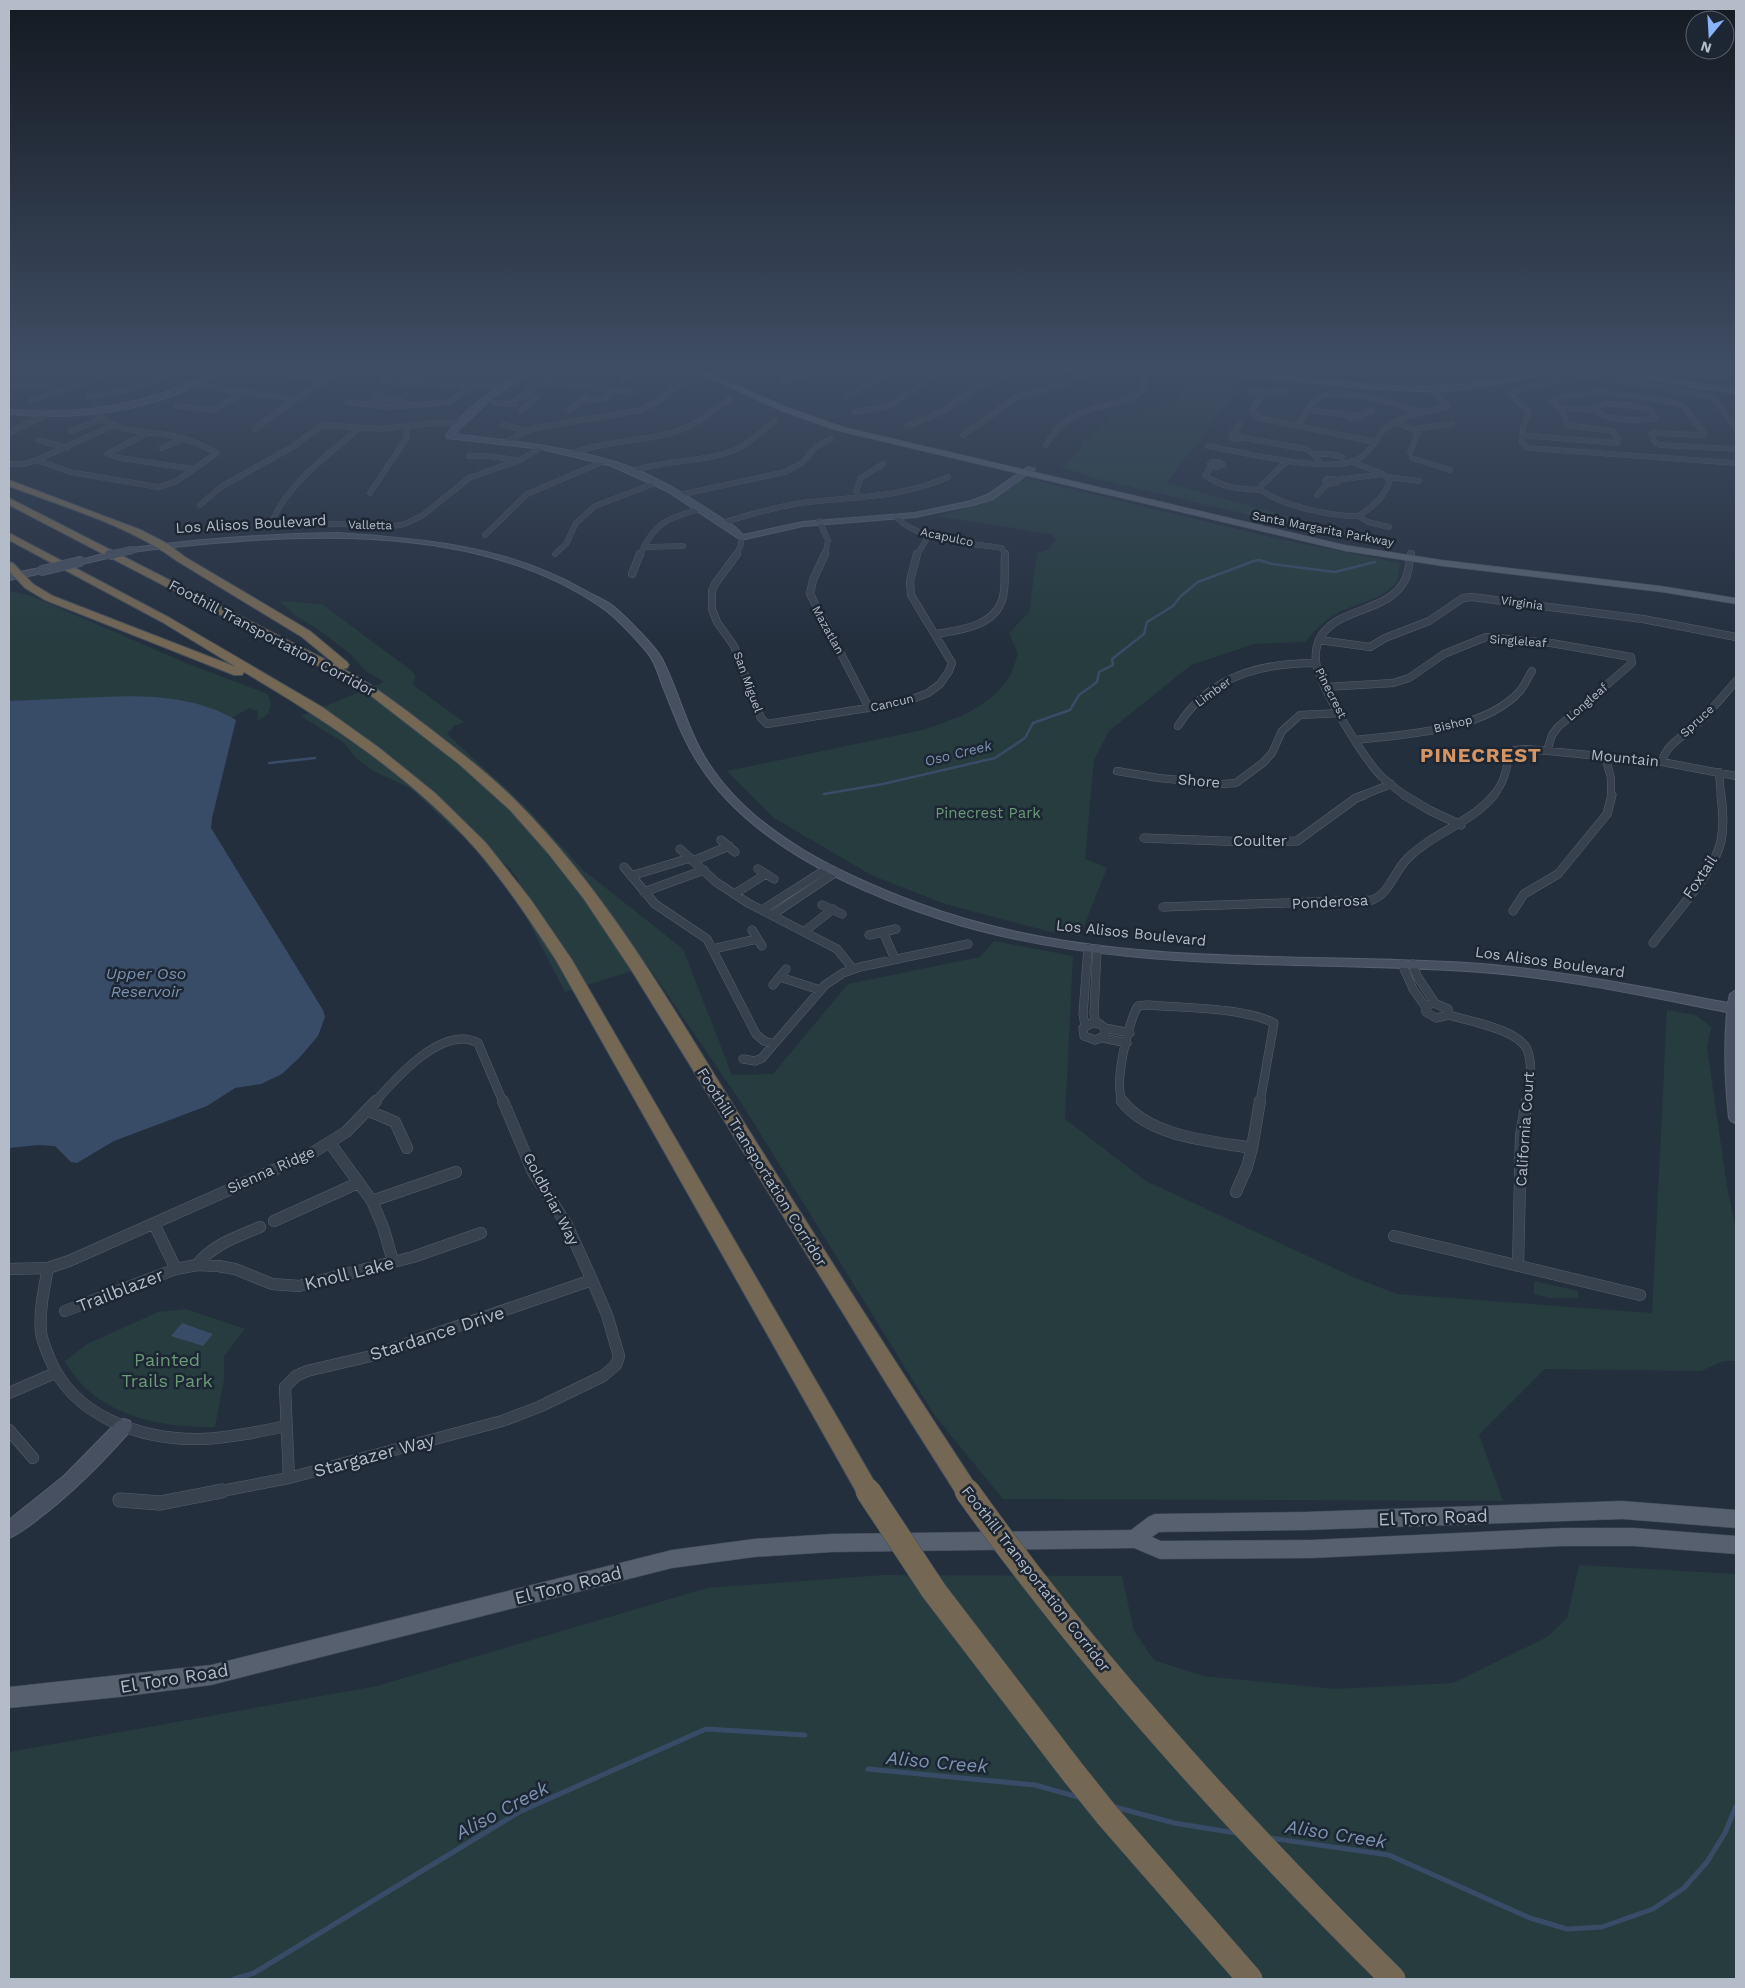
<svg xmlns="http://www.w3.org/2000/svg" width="1745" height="1988" viewBox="0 0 1745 1988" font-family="'Work Sans',sans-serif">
	<rect width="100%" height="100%" fill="#242f3e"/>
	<!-- green -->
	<path fill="#263c3f" d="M1203,366H1285L1273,374L1204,369Z
		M1415,366H1479L1500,377L1468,384L1415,387L1412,371Z
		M1209,373L1367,387L1243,382L1235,388L1238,392L1233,395L1200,439L1202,441L1197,443L1196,447L1193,448L1163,487L1167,483L1304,521L1379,538L1377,542L1322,532L1101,480L1061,467L1081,450V442L1110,419L1171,403L1182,395V389L1174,379C1182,371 1198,374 1209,373Z
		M1022,479H1030L1278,539L1400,563C1399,568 1399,578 1396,582C1385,599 1354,604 1337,613C1324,621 1315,630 1305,642L1254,644L1191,665L1109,731L1094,760L1085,859L1107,868L1080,936L1051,932L945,904L871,875L774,818L727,771L922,730C954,720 991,707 1010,676C1013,669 1015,661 1018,654L1009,633L1029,612L1037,553L1048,550L1056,539L1051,534L936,516C970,509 993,499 1022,479Z
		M9,591L31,596L191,665L268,694L271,704L268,714L257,721L258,711L249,708L232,718L190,702L150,697L9,701Z
		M279,601L322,604L412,671L415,676L413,685L464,722L454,726L447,734L524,805L582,869L683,949L732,1075L773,1074L848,984L980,957L994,941L1073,956L1065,1119L1146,1181L1353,1277L1397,1294L1652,1313L1667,1010L1696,1015L1711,1027L1707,1048L1727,1186L1736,1230V1361H1724L1701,1371L1545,1369L1479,1435L1503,1501L1003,1499L935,1416L742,1104L648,966L565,992L519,903V881L509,867L455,830L410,788L373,771L356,758L344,743L301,716L384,682L366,671L348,652L313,626L296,616Z
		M1534,1281L1578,1291V1298H1550L1534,1294Z
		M186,1309L245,1329L224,1356V1380L215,1427C159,1428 94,1415 65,1361L87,1344L158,1312Z
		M1579,1565L1736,1574V1979H9V1752L377,1686L707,1588L884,1575L1122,1576L1134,1631L1154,1660L1203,1676L1335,1689L1453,1683L1547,1637L1567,1618Z"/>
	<!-- water -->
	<path fill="#394c67" d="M101,697C146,695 196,696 236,720L212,818L211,828L323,1010L325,1017L318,1036L300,1057L282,1074L261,1084L235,1088L207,1106L114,1141L77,1163L71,1162L55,1146L38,1145L9,1148V701Z
		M182,1323L213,1334L203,1346L171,1336Z"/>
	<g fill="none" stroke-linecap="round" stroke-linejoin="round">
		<!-- stream-far1 -->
		<path stroke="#394c67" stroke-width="2.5" d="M269,763L315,758
			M824,794L883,784L995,758L1025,738L1033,723L1070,710L1079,695L1097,682L1099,672L1113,665L1112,659L1144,634L1147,622L1173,606L1181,596L1198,582L1254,561L1259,560L1272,564L1335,572L1375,562"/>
		<!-- stream -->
		<path stroke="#394c67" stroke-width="5" d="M868,1769L1035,1785L1078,1797
			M1115,1807L1174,1823L1236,1833
			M1270,1838L1389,1855L1530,1918L1567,1929L1602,1927L1653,1909L1684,1888L1707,1862L1725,1833L1736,1806
			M234,1979L254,1973L519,1812L706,1729L805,1735"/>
		<defs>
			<path id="street-far4" d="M54,366L84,368L108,374
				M150,366L180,369
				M252,366L324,382
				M468,366L494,371
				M1175,366L1179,372
				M1485,366H1489
				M1565,366L1570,370
				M9,367L32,366
				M534,367L557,370
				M421,368L451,372
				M1347,369L1378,373L1382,370L1383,366
				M601,372L629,375
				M616,374L633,366
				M1693,374L1725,378L1728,375L1694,370
				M1281,377L1289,366
				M478,379L505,366
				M382,381L501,387
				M541,381L631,392
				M623,381L635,372L650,366
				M402,382L424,366
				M783,382L802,377L825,366
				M415,383L436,370
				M9,385H38L57,389
				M197,385L295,399
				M383,392L374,398L403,401V406
				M1252,392H1259L1262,395L1251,394Z
				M1261,393L1285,392
				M847,396L901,366
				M1259,396L1260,398L1252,411L1259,418L1375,442
				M88,397C123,393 155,384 186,366
				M32,400L129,366
				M583,400L603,399L615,391
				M348,402L391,407L450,402L471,386
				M494,403L515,404
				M511,404L557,370L573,366
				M1606,404L1628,405L1649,409L1656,418C1639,421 1605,423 1593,407Z
				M177,406L213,410L246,391
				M1559,408L1595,410
				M570,410L586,397
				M1307,410L1348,415
				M521,411L536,398L522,395
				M855,412L888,406L946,369L961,366
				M1350,414L1360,417L1349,418L1347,416Z
				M1359,416L1372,411
				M1397,422L1418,432L1410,453
				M503,425L528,431
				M1302,425L1300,422C1305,415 1309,405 1316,399C1335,384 1401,405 1422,413
				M907,426L941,412L975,388L1005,376L1020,366
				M255,429L295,399L351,366
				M358,429C328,455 287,484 272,522L394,526L405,524L423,515L469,478L520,460L542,447
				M1415,429L1452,424
				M1736,429L1714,398C1658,386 1596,371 1539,384C1529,386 1520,390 1510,394L1527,410L1528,414L1523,427L1522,443L1528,448L1736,463
				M71,431L102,419
				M9,433L47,414
				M147,433L107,454L120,458L194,469
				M963,435L1017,397L1067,383L1087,372
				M1234,435L1244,438L1235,439L1231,437Z
				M1234,435L1233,433L1240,424
				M1522,435L1617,443L1618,439L1612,431L1567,425L1563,413L1553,401L1566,396L1599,392L1652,398L1682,405L1704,433L1702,435L1652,433L1651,435L1656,443L1660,445L1736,449
				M1244,438L1306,449L1314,454L1320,464
				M39,440L67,448
				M508,442L520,434L536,428L641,410L655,403L683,382
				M1046,445C1069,403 1101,412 1137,395L1142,390L1145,383L1139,374
				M1208,446C1244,452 1327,475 1358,459C1370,453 1375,440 1383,431C1399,415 1426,412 1447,407L1432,389
				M162,448L182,439
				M573,453C610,439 651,442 685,428C702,422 715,408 730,399
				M1314,454H1329L1342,457
				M469,456H488L517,460
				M1412,458L1450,470
				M37,460L70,472L158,487L175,482L217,453C204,446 189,439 174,436C146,430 115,435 95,411
				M1287,461L1261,486V490C1283,506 1330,516 1357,516C1371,510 1386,495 1390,480L1383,474L1352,462
				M1212,462H1219L1223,465L1216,467L1210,464Z
				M9,464H24L37,460L114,425
				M1212,466L1205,475C1221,488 1241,489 1261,490
				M632,471C666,459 704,463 737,449C751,443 762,430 774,421
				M1388,477L1419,481
				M1327,479H1334L1338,482L1331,484L1325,481Z
				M1336,480L1383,474
				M370,493L407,437L406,427
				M679,495L785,472L802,463L816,447L830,439
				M1317,495L1328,483
				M859,498L856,491L861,478L883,464
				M200,505L221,487L294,446L322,425L380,429L435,423H461
				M1359,516L1368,522L1389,527
				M896,517C922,543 968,542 1002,548L1005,555
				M819,521L828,540L825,555
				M722,523C748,515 774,507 801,503C853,496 899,499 948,477
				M485,535L527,494L605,461
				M644,547L683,546
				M555,554L566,544L576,523L595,506L658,482
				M640,555C654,523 667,518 700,509
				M736,555L741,545V538
				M917,555L929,535
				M1411,555V553"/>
			<path id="street-far3" d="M737,554L715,584L712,591V609L717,622L734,646L761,718L767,724L905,702L928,693L940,684L949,671L952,663L911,595L910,581L917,554
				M825,554L813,580L810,594L869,708
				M632,574L640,554
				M936,634C961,630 996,626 1003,597C1006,583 1004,568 1005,554
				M1319,640L1370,647L1385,638L1429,621L1463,598L1472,597L1643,619L1736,637
				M1326,687L1393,683L1409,678L1444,654L1486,637L1551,643L1631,657L1632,663L1558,727L1552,735L1547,751
				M1178,726C1209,676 1261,663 1316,663
				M1356,740C1406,734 1484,731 1520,691C1525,685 1528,677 1532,671
				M1605,756L1611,778V796
				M1662,762C1666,744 1683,737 1696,725C1710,712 1723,696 1736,681
				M1117,771L1159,778L1222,784L1236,783L1264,762L1272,753L1282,731L1300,715L1341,713
				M1719,772L1721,796
				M1361,796L1391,784
				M1406,796C1396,789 1387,782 1379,774C1362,755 1319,686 1316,662C1315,653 1317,643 1321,636C1341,606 1388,613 1405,580C1409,572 1409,563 1411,554
				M1493,796C1504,783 1507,770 1509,753L1514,750L1527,749L1662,762L1736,776"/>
			<path id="street-far2" d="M1404,795L1429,810L1461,825
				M1144,838L1248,842L1297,841L1356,798L1364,795
				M721,840L735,852
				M680,849L716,882L748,903L837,949L853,969
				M693,861L729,846
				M624,867L655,904L707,939L756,1034L764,1041L774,1044
				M758,869L774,879
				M631,876L690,858
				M644,892L704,870
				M734,894L766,874
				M822,905L842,914
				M1163,907L1372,900C1389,894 1394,872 1407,859C1432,833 1470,824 1494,795
				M762,910L828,868
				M1513,911L1524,894L1558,874L1607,814L1612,795
				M772,915L836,872
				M752,930L762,946
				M805,931L833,909
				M883,932L895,959
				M869,935L896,929
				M1653,943C1673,916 1714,873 1721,841C1724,826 1723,810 1721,795
				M713,949L757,939
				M1402,964L1413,989L1425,1006
				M1413,964L1417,976L1435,1003
				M780,977L820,990
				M773,985L786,969
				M1434,1003L1448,1009L1449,1015L1436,1018L1426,1012L1425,1006Z
				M1449,1015C1469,1021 1522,1030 1528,1052C1533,1068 1530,1086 1527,1102
				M1092,1023L1100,1024L1105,1028V1036L1095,1040L1084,1036L1083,1028Z
				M1096,1024L1094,1013L1097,949
				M1085,1025L1083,1014L1088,948
				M1105,1028L1130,1033
				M1103,1038L1127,1043
				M743,1059L755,1061L762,1058L825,985L843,973L860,967L968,944
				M375,1102C395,1079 443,1024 478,1043L503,1102
				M1123,1102C1113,1086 1128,1022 1138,1006L1147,1005C1183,1008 1242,1007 1274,1023L1260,1102"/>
			<path id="street-far1" d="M1122,1101C1150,1137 1210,1141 1252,1148
				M367,1110L395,1122L407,1148
				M330,1143L372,1201L383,1227L393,1261
				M1252,1148L1260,1101
				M1236,1192L1247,1167L1252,1148
				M372,1201L456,1172
				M274,1221L358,1183
				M154,1224L176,1269L197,1265L218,1266L235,1269L272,1284L299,1286L413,1257L481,1233
				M1394,1236L1640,1295
				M197,1265C213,1244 237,1237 260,1227
				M1518,1266L1521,1136L1527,1101
				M48,1268C44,1289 39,1311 41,1332C42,1341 46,1349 49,1357C72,1416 140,1440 200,1439C229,1438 258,1432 286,1426
				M9,1269L48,1268L69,1261L312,1153L346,1132L376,1101
				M65,1311L176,1269
				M9,1393L55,1373
				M9,1430L33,1458
				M289,1478L285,1387L296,1376L307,1371L371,1356L592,1280
				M216,1492L289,1478L502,1421L539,1407L603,1376L616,1365L619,1356L607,1315L592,1280L567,1225L533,1172L503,1101"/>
			<path id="street" d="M120,1500L160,1503L222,1491"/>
			<path id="secondary" d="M223,366H230C220,375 206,381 194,387C135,413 72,420 9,414V410C85,416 156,404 223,366Z
				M532,366H540L492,398L454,434C509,441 563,446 615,462C659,475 697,503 735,527L743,535L803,522L915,513L971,501L987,495L1028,467L1035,469L993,499L973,505L915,517L803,526L741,540L667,491L612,466L542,449L447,438L446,436C461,410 506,380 532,366Z
				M1057,366L1120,371L1222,370L1377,385L1429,387L1472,384L1547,370L1579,369L1624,372L1736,389V393C1684,387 1632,373 1579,373C1533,372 1490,389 1444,391C1378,393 1313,381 1248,376C1215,373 1183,374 1150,375C1130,375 1071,377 1057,366Z
				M338,533C426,539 508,546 586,591C594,596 605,600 613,606C624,615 654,645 661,657C679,691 687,731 709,764C755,835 843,875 920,904C1094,969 1285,952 1467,963C1555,969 1642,987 1728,1003L1730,994L1736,990V1123L1731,1121L1729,1118C1725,1082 1724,1047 1727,1012C1640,995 1554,976 1466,971C1290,960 1110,974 940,919C855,891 749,843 699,764C683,740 673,711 662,684C658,673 655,661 647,652C635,638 619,620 604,609C475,517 280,534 132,552L128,550L132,548C201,539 269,534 338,533Z
				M109,552L112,553V557L82,564L78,561Z
				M40,568L44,571L43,573L9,580V574Z
				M124,1419L130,1421L132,1426L130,1431C102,1463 72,1493 38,1519C29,1526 19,1534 9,1538V1520L64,1476L118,1421Z"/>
			<path id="primary" d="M683,366H693L787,407L844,427L1345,545L1442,560L1661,586L1736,598V604L1661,592L1442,566L1345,551L838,431L781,411Z
				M1622,1501L1736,1510V1528L1622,1519L1305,1530L1159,1532L1152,1537L1161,1541L1312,1540L1563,1528H1634L1736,1536V1554L1634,1546H1563L1312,1558L1160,1559L1134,1548L832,1552L754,1557L672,1568L211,1685L119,1697L9,1708V1687L211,1665L672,1550L754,1539L832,1534L1131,1530L1148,1517L1155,1514L1305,1512Z"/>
			<path id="highway" d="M9,480L141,530L168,544L185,557L310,631L347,662L349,665L347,668L343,669C374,685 400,706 428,727C460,752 492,776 520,805C612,898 679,1019 748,1129C822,1247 896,1364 973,1481L976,1488L973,1495L965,1498L957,1495L888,1386L632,971L584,899L548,853L510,810L459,764L361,688L9,505V498L336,665L302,637L177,561C131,526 63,507 9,486Z
				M9,533L170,618L322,707L378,747L435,793L486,843L531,900L572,960L874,1481L877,1488L874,1495L866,1498L858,1495L556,960C531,922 506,884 476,849C411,776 327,721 244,672L242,675H234L45,600L25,588L9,571V562L13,563L33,584L53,596L236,667L162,622L9,540Z"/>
		</defs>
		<!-- street-far4 casing -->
		<use href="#street-far4" stroke="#565f6c" stroke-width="5.5"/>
		<!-- street-far3 casing -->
		<use href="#street-far3" stroke="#565f6c" stroke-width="8"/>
		<!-- street-far2 casing -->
		<use href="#street-far2" stroke="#565f6c" stroke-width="9"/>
		<!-- street-far1 casing -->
		<use href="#street-far1" stroke="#565f6c" stroke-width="12"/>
		<!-- street casing -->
		<use href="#street" stroke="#565f6c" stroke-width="15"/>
		<!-- secondary casing -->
		<use href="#secondary" stroke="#565f6c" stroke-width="2"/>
		<!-- primary casing -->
		<use href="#primary" stroke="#414a57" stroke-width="1"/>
		<!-- highway casing -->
		<use href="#highway" stroke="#434c59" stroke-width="2"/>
		<!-- street-far4 -->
		<use href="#street-far4" stroke="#38414e" stroke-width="5"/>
		<!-- street-far3 -->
		<use href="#street-far3" stroke="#38414e" stroke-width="7"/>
		<!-- street-far2 -->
		<use href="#street-far2" stroke="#38414e" stroke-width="8"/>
		<!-- street-far1 -->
		<use href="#street-far1" stroke="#38414e" stroke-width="11"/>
		<!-- street -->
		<use href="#street" stroke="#38414e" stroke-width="14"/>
		<!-- secondary -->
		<use href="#secondary" fill="#465061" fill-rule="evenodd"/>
		<!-- primary -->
		<use href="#primary" fill="#56606e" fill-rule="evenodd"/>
		<!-- highway -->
		<use href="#highway" fill="#746855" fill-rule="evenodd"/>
		<defs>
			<path id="secondary-bridge-far1" d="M109,555L132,550"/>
			<path id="secondary-bridge" d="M109,555L113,554
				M40,571L82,561"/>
			<path id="highway-bridge-far1" d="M866,1488L869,1492
				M965,1488L968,1492"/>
			<path id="highway-bridge" d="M868,1491L934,1591L1071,1770L1107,1815L1250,1979
				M967,1491C1091,1665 1241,1829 1393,1979"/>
		</defs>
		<!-- secondary-bridge-far1 casing -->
		<use href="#secondary-bridge-far1" stroke="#565f6c" stroke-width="8" stroke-linecap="butt"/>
		<!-- secondary-bridge casing -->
		<use href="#secondary-bridge" stroke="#565f6c" stroke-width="11" stroke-linecap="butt"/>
		<!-- highway-bridge-far1 casing -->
		<use href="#highway-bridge-far1" stroke="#434c59" stroke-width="21" stroke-linecap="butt"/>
		<!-- highway-bridge casing -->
		<use href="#highway-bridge" stroke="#434c59" stroke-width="26" stroke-linecap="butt"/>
		<!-- secondary-bridge-far1 -->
		<use href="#secondary-bridge-far1" stroke="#465061" stroke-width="8"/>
		<!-- secondary-bridge -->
		<use href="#secondary-bridge" stroke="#465061" stroke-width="9"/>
		<!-- highway-bridge-far1 -->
		<use href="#highway-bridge-far1" stroke="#746855" stroke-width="20"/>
		<!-- highway-bridge -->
		<use href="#highway-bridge" stroke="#746855" stroke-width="25"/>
	</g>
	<!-- sky -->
	<linearGradient id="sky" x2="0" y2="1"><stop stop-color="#141a22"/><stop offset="0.57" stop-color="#3f4d63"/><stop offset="1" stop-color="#3f4d63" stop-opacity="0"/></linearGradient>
	<rect width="1745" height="644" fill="url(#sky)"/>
	<g text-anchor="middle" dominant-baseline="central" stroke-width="5" stroke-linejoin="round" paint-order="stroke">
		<!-- far-street labels -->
		<g font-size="12" fill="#b4bcc9" stroke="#1d2633">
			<text transform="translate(370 525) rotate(1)">Valletta</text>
			<text transform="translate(1323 529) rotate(11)">Santa Margarita Parkway</text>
			<text transform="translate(947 537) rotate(12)">Acapulco</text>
			<text transform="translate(1522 603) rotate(8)">Virginia</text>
			<text transform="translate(828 630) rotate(61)">Mazatlan</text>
			<text transform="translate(1518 641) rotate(4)">Singleleaf</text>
			<text transform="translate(748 682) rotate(70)">San Miguel</text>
			<text transform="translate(1213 692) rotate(-36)">Limber</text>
			<text transform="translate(1331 693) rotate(63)">Pinecrest</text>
			<text transform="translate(1587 702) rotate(-41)">Longleaf</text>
			<text transform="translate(892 703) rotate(-13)">Cancun</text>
			<text transform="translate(1697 721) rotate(-43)">Spruce</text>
			<text transform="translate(1453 724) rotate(-14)">Bishop</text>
		</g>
		<!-- far-water labels -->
		<g font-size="14" font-style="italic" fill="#7c92b1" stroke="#1d2633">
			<text transform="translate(958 753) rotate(-14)">Oso Creek</text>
		</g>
		<!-- street labels -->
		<g font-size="15" fill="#b4bcc9" stroke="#1d2633">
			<text transform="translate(251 524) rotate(-3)">Los Alisos Boulevard</text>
			<text transform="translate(272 638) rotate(28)">Foothill Transportation Corridor</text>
			<text transform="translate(1625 758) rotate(6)">Mountain</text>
			<text transform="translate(1199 781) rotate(5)">Shore</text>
			<text x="1260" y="841">Coulter</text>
			<text transform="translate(1700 877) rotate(-56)">Foxtail</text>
			<text transform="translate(1330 902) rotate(-3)">Ponderosa</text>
			<text transform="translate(1131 933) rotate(6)">Los Alisos Boulevard</text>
			<text transform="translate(1550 962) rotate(8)">Los Alisos Boulevard</text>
			<text transform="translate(1525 1129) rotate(-86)">California Court</text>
			<text transform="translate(762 1167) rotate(58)">Foothill Transportation Corridor</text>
			<text transform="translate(271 1170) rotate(-24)">Sienna Ridge</text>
			<text transform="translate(551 1199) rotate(62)">Goldbriar Way</text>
			<text transform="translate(1036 1579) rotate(52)">Foothill Transportation Corridor</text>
		</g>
		<!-- park labels -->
		<g font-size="15" fill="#6b9a76" stroke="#1d2633">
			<text x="988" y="813">Pinecrest Park</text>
		</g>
		<!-- water labels -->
		<g font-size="16" font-style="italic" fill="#7c92b1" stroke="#1d2633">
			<text x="146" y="973">Upper Oso<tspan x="146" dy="18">Reservoir</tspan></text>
		</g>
		<!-- near-street labels -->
		<g font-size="18" fill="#b4bcc9" stroke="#1d2633">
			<text transform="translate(349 1273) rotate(-14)">Knoll Lake</text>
			<text transform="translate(120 1290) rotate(-21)">Trailblazer</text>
			<text transform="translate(437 1333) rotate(-18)">Stardance Drive</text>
			<text transform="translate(374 1455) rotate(-15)">Stargazer Way</text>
			<text transform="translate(1433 1517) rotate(-2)">El Toro Road</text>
			<text transform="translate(568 1585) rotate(-14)">El Toro Road</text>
			<text transform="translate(174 1678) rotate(-9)">El Toro Road</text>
		</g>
		<!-- near-park labels -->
		<g font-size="18" fill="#6b9a76" stroke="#1d2633">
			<text x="167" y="1359">Painted<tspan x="167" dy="21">Trails Park</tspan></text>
		</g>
		<!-- near-water labels -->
		<g font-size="19" font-style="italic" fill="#7c92b1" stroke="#1d2633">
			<text transform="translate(937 1762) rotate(5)">Aliso Creek</text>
			<text transform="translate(502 1810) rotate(-28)">Aliso Creek</text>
			<text transform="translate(1336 1834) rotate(9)">Aliso Creek</text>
		</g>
		<!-- district labels -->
		<g font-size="20" font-weight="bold" letter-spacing="1" fill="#d59563" stroke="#1d2633">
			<text x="1481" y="755">PINECREST</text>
		</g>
	</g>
	<!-- border -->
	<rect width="1745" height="1988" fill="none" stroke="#b4bcc9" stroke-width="20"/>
	<!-- north arrow -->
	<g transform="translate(1710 35) rotate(198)"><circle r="24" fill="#1d2633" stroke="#59626f"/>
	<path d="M0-4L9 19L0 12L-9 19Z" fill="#8ab4f8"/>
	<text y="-8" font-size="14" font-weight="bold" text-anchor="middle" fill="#b4bcc9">N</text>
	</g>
</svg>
